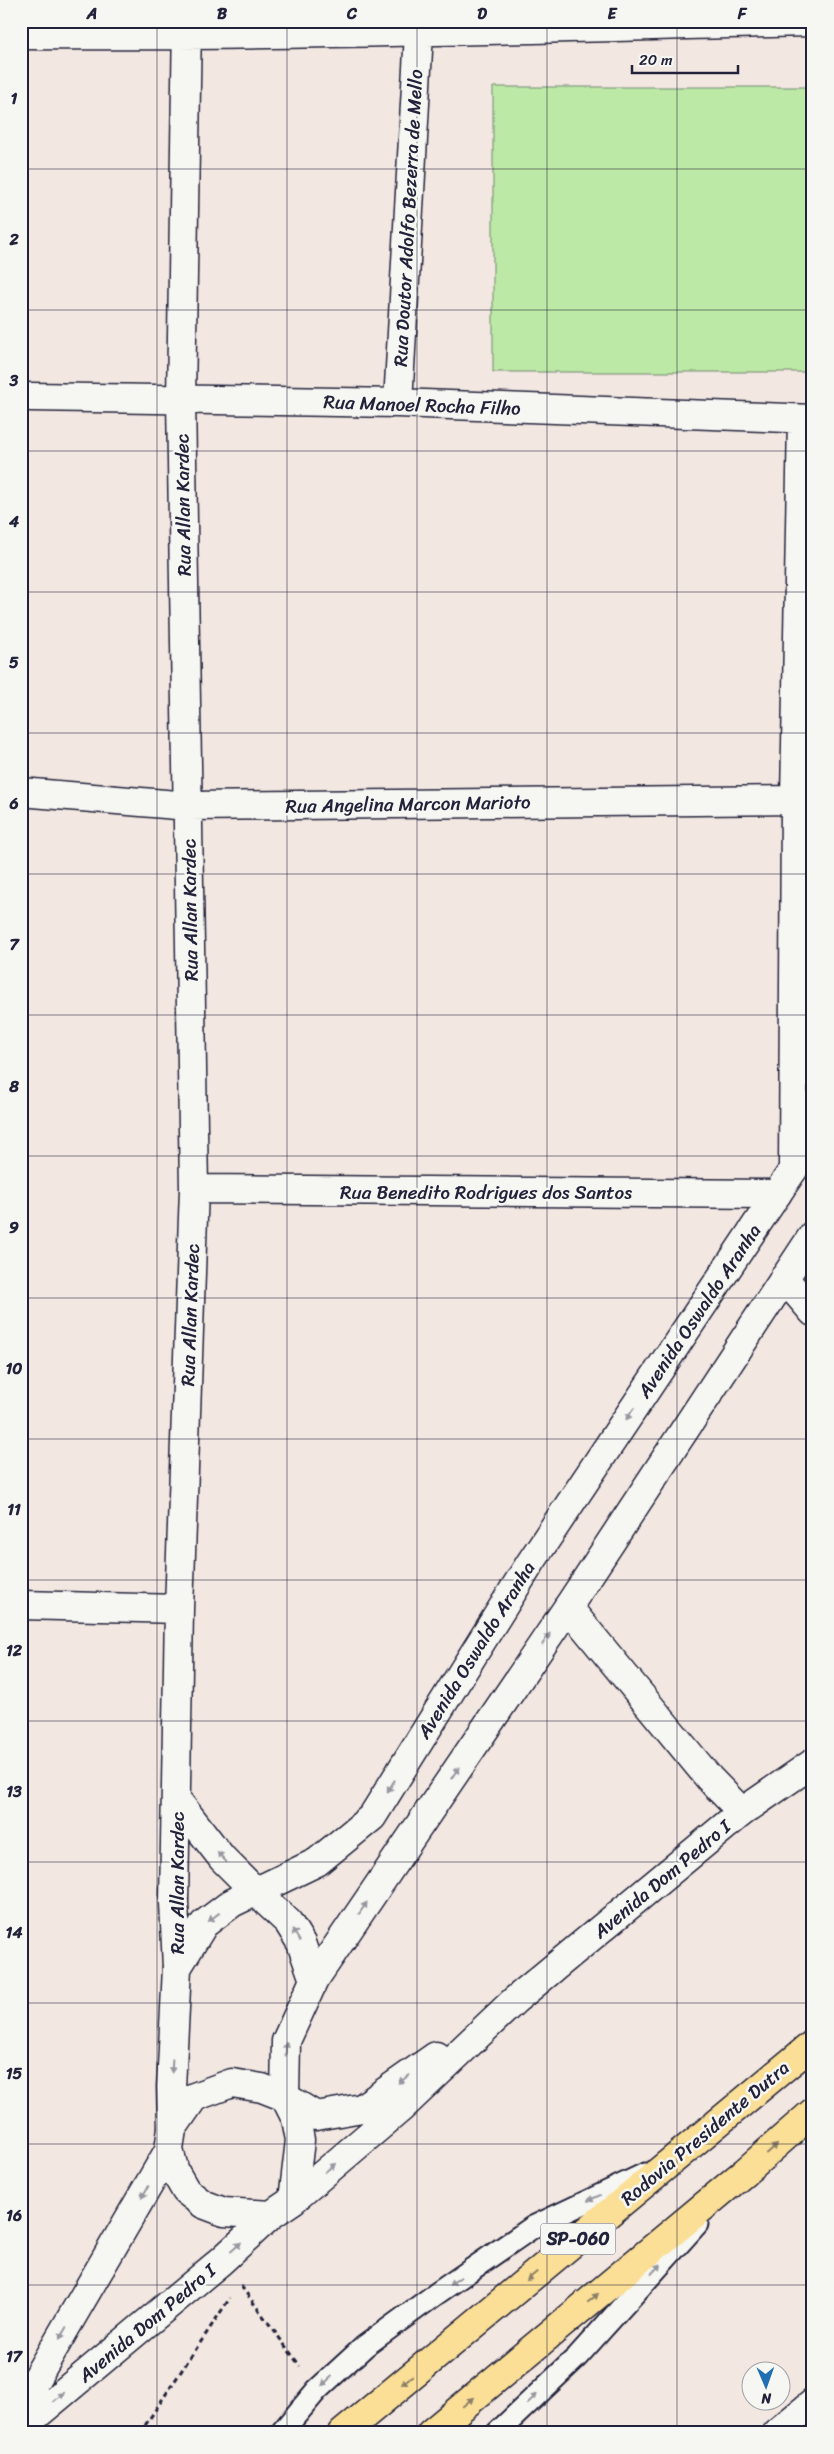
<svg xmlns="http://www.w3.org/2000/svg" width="834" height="2454" viewBox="0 0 834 2454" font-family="Sriracha,sans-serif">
	<rect width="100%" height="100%" fill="#f2e7e1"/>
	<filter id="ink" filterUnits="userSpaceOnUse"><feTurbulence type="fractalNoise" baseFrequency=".02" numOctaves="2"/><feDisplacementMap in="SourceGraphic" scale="10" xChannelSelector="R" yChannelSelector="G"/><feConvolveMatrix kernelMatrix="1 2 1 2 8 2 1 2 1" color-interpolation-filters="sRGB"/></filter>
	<g filter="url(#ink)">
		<!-- green -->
		<path fill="#bde9a6" stroke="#708670" d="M493,87H813V372H493Z"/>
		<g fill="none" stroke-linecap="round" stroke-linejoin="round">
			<defs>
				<path id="service" d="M281,2433L317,2390L365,2346L436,2294L533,2227L645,2174
					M497,2433L577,2357L697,2224"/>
				<path id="minor" d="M21,35C285,37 549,28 813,22
					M31,397L398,403L813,419
					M398,403L419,33
					M21,792L189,806L795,800
					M793,1170L795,800L802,419
					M194,1189L777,1194
					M784,1278L813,1312
					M21,1605L179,1609
					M568,1607L709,1778L742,1812
					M176,1799L222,1858L256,1892
					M177,1968L174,1902L179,1609L194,1189L181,400L187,21"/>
				<path id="tertiary" d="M256,1892L288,1922L301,1943L314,1980
					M285,2097L286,2041L314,1980L568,1607L813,1235
					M172,2129L171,2087L177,1968L204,1924L232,1903L317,1862L372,1817L531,1562L813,1140"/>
				<path id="secondary" d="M285,2097L316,2116L362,2108L436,2056
					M293,2200L300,2140L296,2119L285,2097L262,2088L232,2083L194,2097L172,2129L169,2150L175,2172L186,2191L203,2204L224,2212L271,2215L293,2200L401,2108L515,2000L742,1812L813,1763
					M21,2396L34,2382L169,2150
					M21,2428L221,2261L271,2215
					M776,2433L813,2403"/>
				<path id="motorway" d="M343,2433L813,2044
					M431,2433L745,2172L813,2112"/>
			</defs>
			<!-- service casing -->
			<use href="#service" stroke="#22223b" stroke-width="25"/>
			<!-- minor casing -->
			<use href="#minor" stroke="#22223b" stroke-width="31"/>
			<!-- tertiary casing -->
			<use href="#tertiary" stroke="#22223b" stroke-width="31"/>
			<!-- secondary casing -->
			<use href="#secondary" stroke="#22223b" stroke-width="31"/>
			<!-- motorway casing -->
			<use href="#motorway" stroke="#22223b" stroke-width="31"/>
			<!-- path -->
			<path stroke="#22223b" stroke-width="3" stroke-dasharray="5 4" stroke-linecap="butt" d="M241,2286L300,2366
				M140,2433L230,2298"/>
			<!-- service -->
			<use href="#service" stroke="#f6f6f2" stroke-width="21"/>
			<!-- minor -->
			<use href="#minor" stroke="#f6f6f2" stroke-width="28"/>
			<!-- tertiary -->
			<use href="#tertiary" stroke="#f6f6f2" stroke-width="28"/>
			<!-- secondary -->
			<use href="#secondary" stroke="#f6f6f2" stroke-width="28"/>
			<!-- motorway -->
			<use href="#motorway" stroke="#fbdf96" stroke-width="28"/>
		</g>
		<!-- one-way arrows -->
		<defs><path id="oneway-solid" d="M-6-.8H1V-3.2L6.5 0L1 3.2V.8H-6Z" transform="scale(1.25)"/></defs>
		<g fill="#9797a0">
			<use href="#oneway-solid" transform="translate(630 1414) rotate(124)"/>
			<use href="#oneway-solid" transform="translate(546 1639) rotate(-56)"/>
			<use href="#oneway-solid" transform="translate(455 1773) rotate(-56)"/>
			<use href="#oneway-solid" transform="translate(391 1786) rotate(122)"/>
			<use href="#oneway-solid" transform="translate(222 1857) rotate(-131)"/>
			<use href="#oneway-solid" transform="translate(363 1908) rotate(-56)"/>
			<use href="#oneway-solid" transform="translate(214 1917) rotate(142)"/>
			<use href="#oneway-solid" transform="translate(296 1935) rotate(-121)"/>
			<use href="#oneway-solid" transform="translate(286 2049) rotate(-88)"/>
			<use href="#oneway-solid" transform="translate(172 2066) rotate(93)"/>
			<use href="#oneway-solid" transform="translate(404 2079) rotate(145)"/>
			<use href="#oneway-solid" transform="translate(330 2168) rotate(-40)"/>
			<use href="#oneway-solid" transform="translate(145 2192) rotate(120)"/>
			<use href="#oneway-solid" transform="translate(594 2198) rotate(155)"/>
			<use href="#oneway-solid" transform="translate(236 2247) rotate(-42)"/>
			<use href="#oneway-solid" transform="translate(656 2269) rotate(-48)"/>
			<use href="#oneway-solid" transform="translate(455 2281) rotate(145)"/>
			<use href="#oneway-solid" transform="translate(63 2333) rotate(120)"/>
			<use href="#oneway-solid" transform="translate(327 2381) rotate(137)"/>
			<use href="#oneway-solid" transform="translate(59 2397) rotate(-40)"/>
			<use href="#oneway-solid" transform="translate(532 2399) rotate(-43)"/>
		</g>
		<g fill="#8e8068">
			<use href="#oneway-solid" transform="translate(772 2149) rotate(-41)"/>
			<use href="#oneway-solid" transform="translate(532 2276) rotate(140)"/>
			<use href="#oneway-solid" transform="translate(593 2298) rotate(-40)"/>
			<use href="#oneway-solid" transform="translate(407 2380) rotate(140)"/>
			<use href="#oneway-solid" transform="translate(468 2402) rotate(-40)"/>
		</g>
	</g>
	<!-- grid -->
	<path fill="none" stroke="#22223b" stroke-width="1" stroke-opacity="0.55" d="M157,21V2433M287,21V2433M417,21V2433M547,21V2433M677,21V2433M21,169H813M21,310H813M21,451H813M21,592H813M21,733H813M21,874H813M21,1015H813M21,1156H813M21,1298H813M21,1439H813M21,1580H813M21,1721H813M21,1862H813M21,2003H813M21,2144H813M21,2285H813"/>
	<g text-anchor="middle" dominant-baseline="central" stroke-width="5" stroke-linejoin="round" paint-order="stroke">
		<!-- shield labels -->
		<rect fill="#f6f6f2" stroke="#626272" stroke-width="1" x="540.5" y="2223.5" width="75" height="31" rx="4"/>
		<g font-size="18" font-weight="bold" fill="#22223b">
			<text x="578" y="2239">SP-060</text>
		</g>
		<!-- street labels -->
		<g font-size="19" fill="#22223b" stroke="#f6f6f2">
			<text transform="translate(408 218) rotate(-87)">Rua Doutor Adolfo Bezerra de Mello</text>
			<text transform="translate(422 405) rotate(2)">Rua Manoel Rocha Filho</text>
			<text transform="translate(183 505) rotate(-91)">Rua Allan Kardec</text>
			<text transform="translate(408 804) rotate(-1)">Rua Angelina Marcon Marioto</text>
			<text transform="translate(190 910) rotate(-91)">Rua Allan Kardec</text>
			<text x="486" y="1192">Rua Benedito Rodrigues dos Santos</text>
			<text transform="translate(699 1311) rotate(-56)">Avenida Oswaldo Aranha</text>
			<text transform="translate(190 1315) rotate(-88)">Rua Allan Kardec</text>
			<text transform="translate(476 1650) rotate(-58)">Avenida Oswaldo Aranha</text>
			<text transform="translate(662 1879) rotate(-40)">Avenida Dom Pedro I</text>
			<text transform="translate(177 1883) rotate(-90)">Rua Allan Kardec</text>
			<text transform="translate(705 2133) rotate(-40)">Rodovia Presidente Dutra</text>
			<text transform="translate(147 2323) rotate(-40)">Avenida Dom Pedro I</text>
		</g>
	</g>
	<!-- margin -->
	<rect width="834" height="2454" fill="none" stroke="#f6f6f2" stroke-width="55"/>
	<!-- north arrow -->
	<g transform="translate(766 2386) rotate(178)"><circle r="24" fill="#f6f6f2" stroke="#a1a1a9"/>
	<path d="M0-4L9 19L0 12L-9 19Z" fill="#1f6fb2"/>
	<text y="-8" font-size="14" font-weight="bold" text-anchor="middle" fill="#22223b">N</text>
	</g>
	<!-- scale -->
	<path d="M632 65v8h106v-8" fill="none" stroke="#22223b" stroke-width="2.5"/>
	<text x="639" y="65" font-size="15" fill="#22223b" stroke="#f6f6f2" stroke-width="4" paint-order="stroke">20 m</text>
	<rect x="28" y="28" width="778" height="2398" fill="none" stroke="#22223b" stroke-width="2"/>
	<g font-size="16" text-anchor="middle" font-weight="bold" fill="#22223b">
		<text x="92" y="19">A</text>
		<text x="222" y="19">B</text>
		<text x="352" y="19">C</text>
		<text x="482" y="19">D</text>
		<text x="612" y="19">E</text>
		<text x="742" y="19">F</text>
		<text x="14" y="104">1</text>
		<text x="14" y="245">2</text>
		<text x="14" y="386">3</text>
		<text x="14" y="527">4</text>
		<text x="14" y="668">5</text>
		<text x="14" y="809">6</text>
		<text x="14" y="950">7</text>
		<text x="14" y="1092">8</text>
		<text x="14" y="1233">9</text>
		<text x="14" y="1374">10</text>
		<text x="14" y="1515">11</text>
		<text x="14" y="1656">12</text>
		<text x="14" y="1797">13</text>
		<text x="14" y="1938">14</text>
		<text x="14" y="2079">15</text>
		<text x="14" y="2221">16</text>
		<text x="14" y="2362">17</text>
	</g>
</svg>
